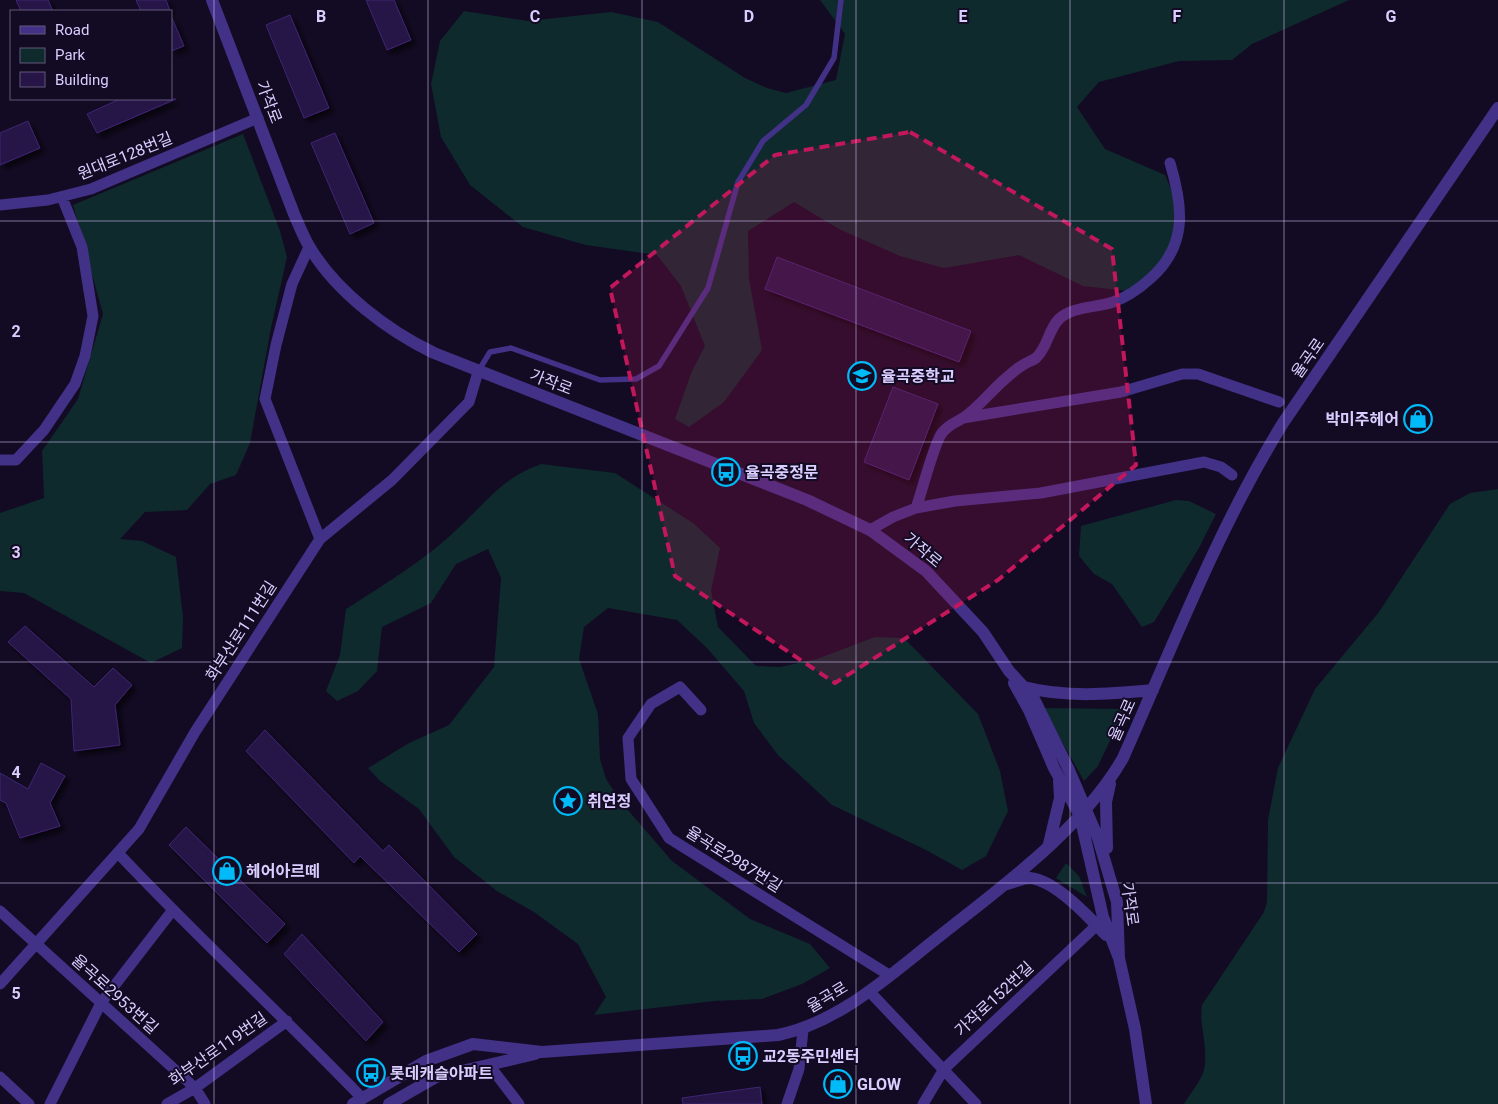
<svg xmlns="http://www.w3.org/2000/svg" width="1498" height="1104" viewBox="0 0 1498 1104" font-family="Roboto,'Noto Sans KR',sans-serif">
	<defs>
		<filter id="shadow"><feDropShadow dx="4.5" dy="4.5" stdDeviation="2.5" flood-color="#0009"/></filter>
	</defs>
	<rect width="100%" height="100%" fill="#130b23"/>
	<!-- green -->
	<path fill="#0e2a2d" d="M820,0H1349L1252,44L1232,60L1179,61L1099,82L1077,107L1105,149L1165,175L1184,220L1170,265L1128,291L1083,286L1019,255L944,268L900,256L839,229L794,202L748,231L749,279L762,350L724,402L689,427L675,419L692,371L705,346L681,286L657,255L586,245L523,227L470,185L441,137L431,84L440,41L464,11L528,21L611,12L658,22L745,78L767,88L786,93L836,80L845,34Z
		M243,134L280,231L287,257L271,328L250,443L236,475L210,484L187,510L145,512L120,539L142,541L176,557L183,617L182,648L151,663L24,593L0,591V513L44,498L42,451L78,399L103,314L73,205Z
		M541,464L615,473L693,523L720,548L711,591L718,627L756,666L780,667L817,659L875,637L904,638L978,714L1000,771L1008,811L986,856L962,870L926,850L832,805L778,755L754,723L744,691L707,648L677,620L608,608L584,627L579,659L598,714L600,759L606,779L621,802L672,861L750,919L810,944L830,968L802,984L762,999L714,1001L594,1015L606,997L578,944L534,912L497,891L454,857L419,809L380,781L368,768L409,743L449,725L494,667L501,578L488,549L456,564L431,603L382,627L377,671L358,691L337,701L326,691L340,655L346,609C382,586 425,560 455,531C486,503 500,479 541,464Z
		M1498,489V1104H1184C1191,1092 1205,1077 1205,1063C1207,1043 1199,1025 1202,1005L1264,912L1267,902L1268,820L1278,768L1315,689L1379,612L1450,504L1470,493Z
		M1176,500L1189,501L1216,514L1199,548L1154,622L1142,627L1112,584L1094,574L1079,556L1081,526Z
		M1043,708L1125,709L1098,766L1084,781Z
		M1066,863L1079,876L1087,897L1056,878Z"/>
	<!-- building -->
	<path fill="#261546" stroke="#402574" filter="url(#shadow)" d="M16,0H48L53,11H21Z
		M136,0H166L170,11H141Z
		M366,0H394L411,40L387,50Z
		M290,15L329,108L304,118L266,25Z
		M171,16L184,46L171,51Z
		M120,99H176L97,133L87,114Z
		M28,121L40,148L0,165V133Z
		M335,133L374,223L350,234L311,143Z
		M777,257L971,331L959,362L765,289Z
		M893,387L938,404L909,480L864,462Z
		M25,626L94,687L113,668L132,685L115,705L120,745L74,751L71,699L8,642Z
		M265,730L383,851L389,845L477,934L459,952L360,856L354,863L246,751Z
		M41,763L65,776L50,803L60,826L20,838L6,803L0,800V773L28,789Z
		M186,827L285,924L267,943L169,845Z
		M302,934L383,1022L366,1041L284,954Z
		M760,1087L762,1104H683L682,1098Z"/>
	<g fill="none" stroke-linecap="round" stroke-linejoin="round">
		<!-- service -->
		<path stroke="#413187" stroke-width="5.5" d="M479,370L490,352L511,348L600,380L636,379L659,366L708,288L738,182L763,141L806,105L834,58L841,0"/>
		<!-- minor -->
		<path stroke="#413187" stroke-width="11" d="M0,205L48,200L91,189L258,118
			M309,247L292,284L276,345L265,399L320,539
			M963,418L1121,392L1182,374H1198L1279,402
			M0,460H16L44,430L75,384L85,356L93,316L82,247L62,197
			M916,508C922,492 934,443 942,433C949,424 955,423 963,418C978,408 991,391 1005,379C1011,374 1016,369 1023,365C1027,362 1032,361 1036,358C1048,347 1048,330 1059,319C1073,306 1096,308 1113,302C1128,297 1140,288 1151,278C1188,245 1183,206 1170,163
			M870,530L893,517L916,508L955,501L1041,493L1204,462L1221,467L1232,475
			M701,710L680,687L651,704L628,738L631,779L669,838L889,975
			M118,853C197,937 282,1015 362,1098
			M0,911L195,1088L205,1104
			M0,984L139,829L195,732L320,539L392,480L469,402L478,372
			M869,991L976,1104
			M489,1065L519,1104
			M0,1077L29,1104
			M50,1104L101,1003L172,911
			M167,1104L195,1088L287,1021
			M787,1104L799,1069L803,1030
			M923,1104L944,1069L1097,925"/>
		<!-- tertiary -->
		<path stroke="#413187" stroke-width="12" d="M212,0L294,214C299,225 303,236 309,246C335,291 388,331 434,353L807,500L870,530L926,571L983,632L1009,671L1033,697L1069,770L1098,838L1117,902L1119,958
			M1014,683L1029,710L1054,768L1080,816L1103,917L1119,958L1135,1029L1146,1104
			M1024,687C1066,698 1110,694 1153,690
			M1049,844L1060,798L1059,781
			M1107,848L1106,802L1110,784
			M1007,884C1014,882 1024,878 1030,878C1055,880 1090,918 1106,935
			M353,1104L426,1061L473,1044L542,1052L778,1035C841,1022 891,974 941,935C1004,885 1083,828 1123,758C1173,646 1218,528 1283,423L1498,108
			M389,1104L436,1077L535,1054"/>
	</g>
	<!-- marked area -->
	<path fill="#c2185b" fill-opacity="0.2" stroke="#c2185b" stroke-width="4" stroke-dasharray="10 6" stroke-linejoin="round" d="M910,132L1112,249L1136,465L998,580L835,683L675,576L610,288L775,155Z"/>
	<!-- grid -->
	<path fill="none" stroke="#dacdff" stroke-width="1" stroke-opacity="0.55" d="M214,0V1104M428,0V1104M642,0V1104M856,0V1104M1070,0V1104M1284,0V1104M0,221H1498M0,442H1498M0,662H1498M0,883H1498"/>
	<!-- icons -->
	<defs>
		<symbol id="school-ring" viewBox="-11 -11 22 22"><circle r="9.5" fill="#130b23" stroke="#00bbf8" stroke-width="1.5"/><path d="M0-5L7-2L0 1L-7-2ZM-4 1L0 2.5L4 1V4Q0 6-4 4Z" fill="#00bbf8"/></symbol>
		<symbol id="shop-ring" viewBox="-11 -11 22 22"><circle r="9.5" fill="#130b23" stroke="#00bbf8" stroke-width="1.5"/><path d="M-5-2.5h2.3a2.7 3.5 0 0 1 5.4 0H5L5.5 6h-11ZM-1.5-2.5h3a1.5 2.3 0 0 0-3 0Z" fill="#00bbf8"/></symbol>
		<symbol id="bus-ring" viewBox="-11 -11 22 22"><circle r="9.5" fill="#130b23" stroke="#00bbf8" stroke-width="1.5"/><path d="M-5-6H5V4H4V6H2V4H-2V6H-4V4H-5ZM-3.5-4V0h7V-4ZM-3.5 1.2v1.5H-2V1.2ZM2 1.2v1.5H3.5V1.2Z" fill="#00bbf8"/></symbol>
		<symbol id="sight-ring" viewBox="-11 -11 22 22"><circle r="9.5" fill="#130b23" stroke="#00bbf8" stroke-width="1.5"/><path d="M0-6L1.8-2.2L6-1.7L2.9 1.2L3.7 5.4L0 3.3L-3.7 5.4L-2.9 1.2L-6-1.7L-1.8-2.2Z" fill="#00bbf8"/></symbol>
	</defs>
	<g fill-rule="evenodd">
		<use href="#school-ring" x="846" y="360" width="32" height="32"/>
		<use href="#shop-ring" x="1402" y="403" width="32" height="32"/>
		<use href="#bus-ring" x="710" y="456" width="32" height="32"/>
		<use href="#sight-ring" x="552" y="785" width="32" height="32"/>
		<use href="#shop-ring" x="211" y="855" width="32" height="32"/>
		<use href="#bus-ring" x="727" y="1040" width="32" height="32"/>
		<use href="#bus-ring" x="355" y="1057" width="32" height="32"/>
		<use href="#shop-ring" x="822" y="1068" width="32" height="32"/>
	</g>
	<g text-anchor="middle" dominant-baseline="central" stroke-width="4" stroke-linejoin="round" paint-order="stroke">
		<!-- street labels -->
		<g font-size="16" fill="#dacdff" stroke="#130b23">
			<text transform="translate(269 102) rotate(69)">가작로</text>
			<text transform="translate(125 156) rotate(-22)">원대로128번길</text>
			<text transform="translate(1308 358) rotate(-55)">율곡로</text>
			<text transform="translate(551 382) rotate(21)">가작로</text>
			<text transform="translate(923 550) rotate(40)">가작로</text>
			<text transform="translate(241 631) rotate(-57)">화부산로111번길</text>
			<text transform="translate(1122 720) rotate(-66)">율곡로</text>
			<text transform="translate(734 859) rotate(32)">율곡로2987번길</text>
			<text transform="translate(1130 904) rotate(82)">가작로</text>
			<text transform="translate(115 994) rotate(42)">율곡로2953번길</text>
			<text transform="translate(827 997) rotate(-31)">율곡로</text>
			<text transform="translate(994 999) rotate(-43)">가작로152번길</text>
			<text transform="translate(218 1049) rotate(-35)">화부산로119번길</text>
		</g>
		<!-- poi labels -->
		<g font-size="16" font-weight="bold" fill="#dacdff" stroke="#130b23" text-anchor="start">
			<text x="881" y="376">율곡중학교</text>
			<text x="1399" y="419" text-anchor="end">박미주헤어</text>
			<text x="745" y="472">율곡중정문</text>
			<text x="587" y="801">취연정</text>
			<text x="246" y="871">헤어아르떼</text>
			<text x="762" y="1056">교2동주민센터</text>
			<text x="390" y="1073">롯데캐슬아파트</text>
			<text x="857" y="1084">GLOW</text>
		</g>
	</g>
	<g font-size="16" text-anchor="middle" font-weight="bold" fill="#dacdff" stroke="#130b23" stroke-width="4" stroke-linejoin="round" paint-order="stroke">
		<text x="321" y="22">B</text>
		<text x="535" y="22">C</text>
		<text x="749" y="22">D</text>
		<text x="963" y="22">E</text>
		<text x="1177" y="22">F</text>
		<text x="1391" y="22">G</text>
		<text x="16" y="337">2</text>
		<text x="16" y="558">3</text>
		<text x="16" y="778">4</text>
		<text x="16" y="999">5</text>
	</g>
	<!-- legend -->
	<rect x="10" y="10" width="162" height="90" fill="#130b23" stroke="#63597b"/>
	<rect x="20" y="26" width="25" height="8" fill="#413187" stroke="#63597b"/>
	<text x="55" y="35" font-size="15" fill="#dacdff">Road</text>
	<rect x="20" y="48" width="25" height="15" fill="#0e2a2d" stroke="#63597b"/>
	<text x="55" y="60" font-size="15" fill="#dacdff">Park</text>
	<rect x="20" y="72" width="25" height="15" fill="#261546" stroke="#63597b"/>
	<text x="55" y="85" font-size="15" fill="#dacdff">Building</text>
</svg>
